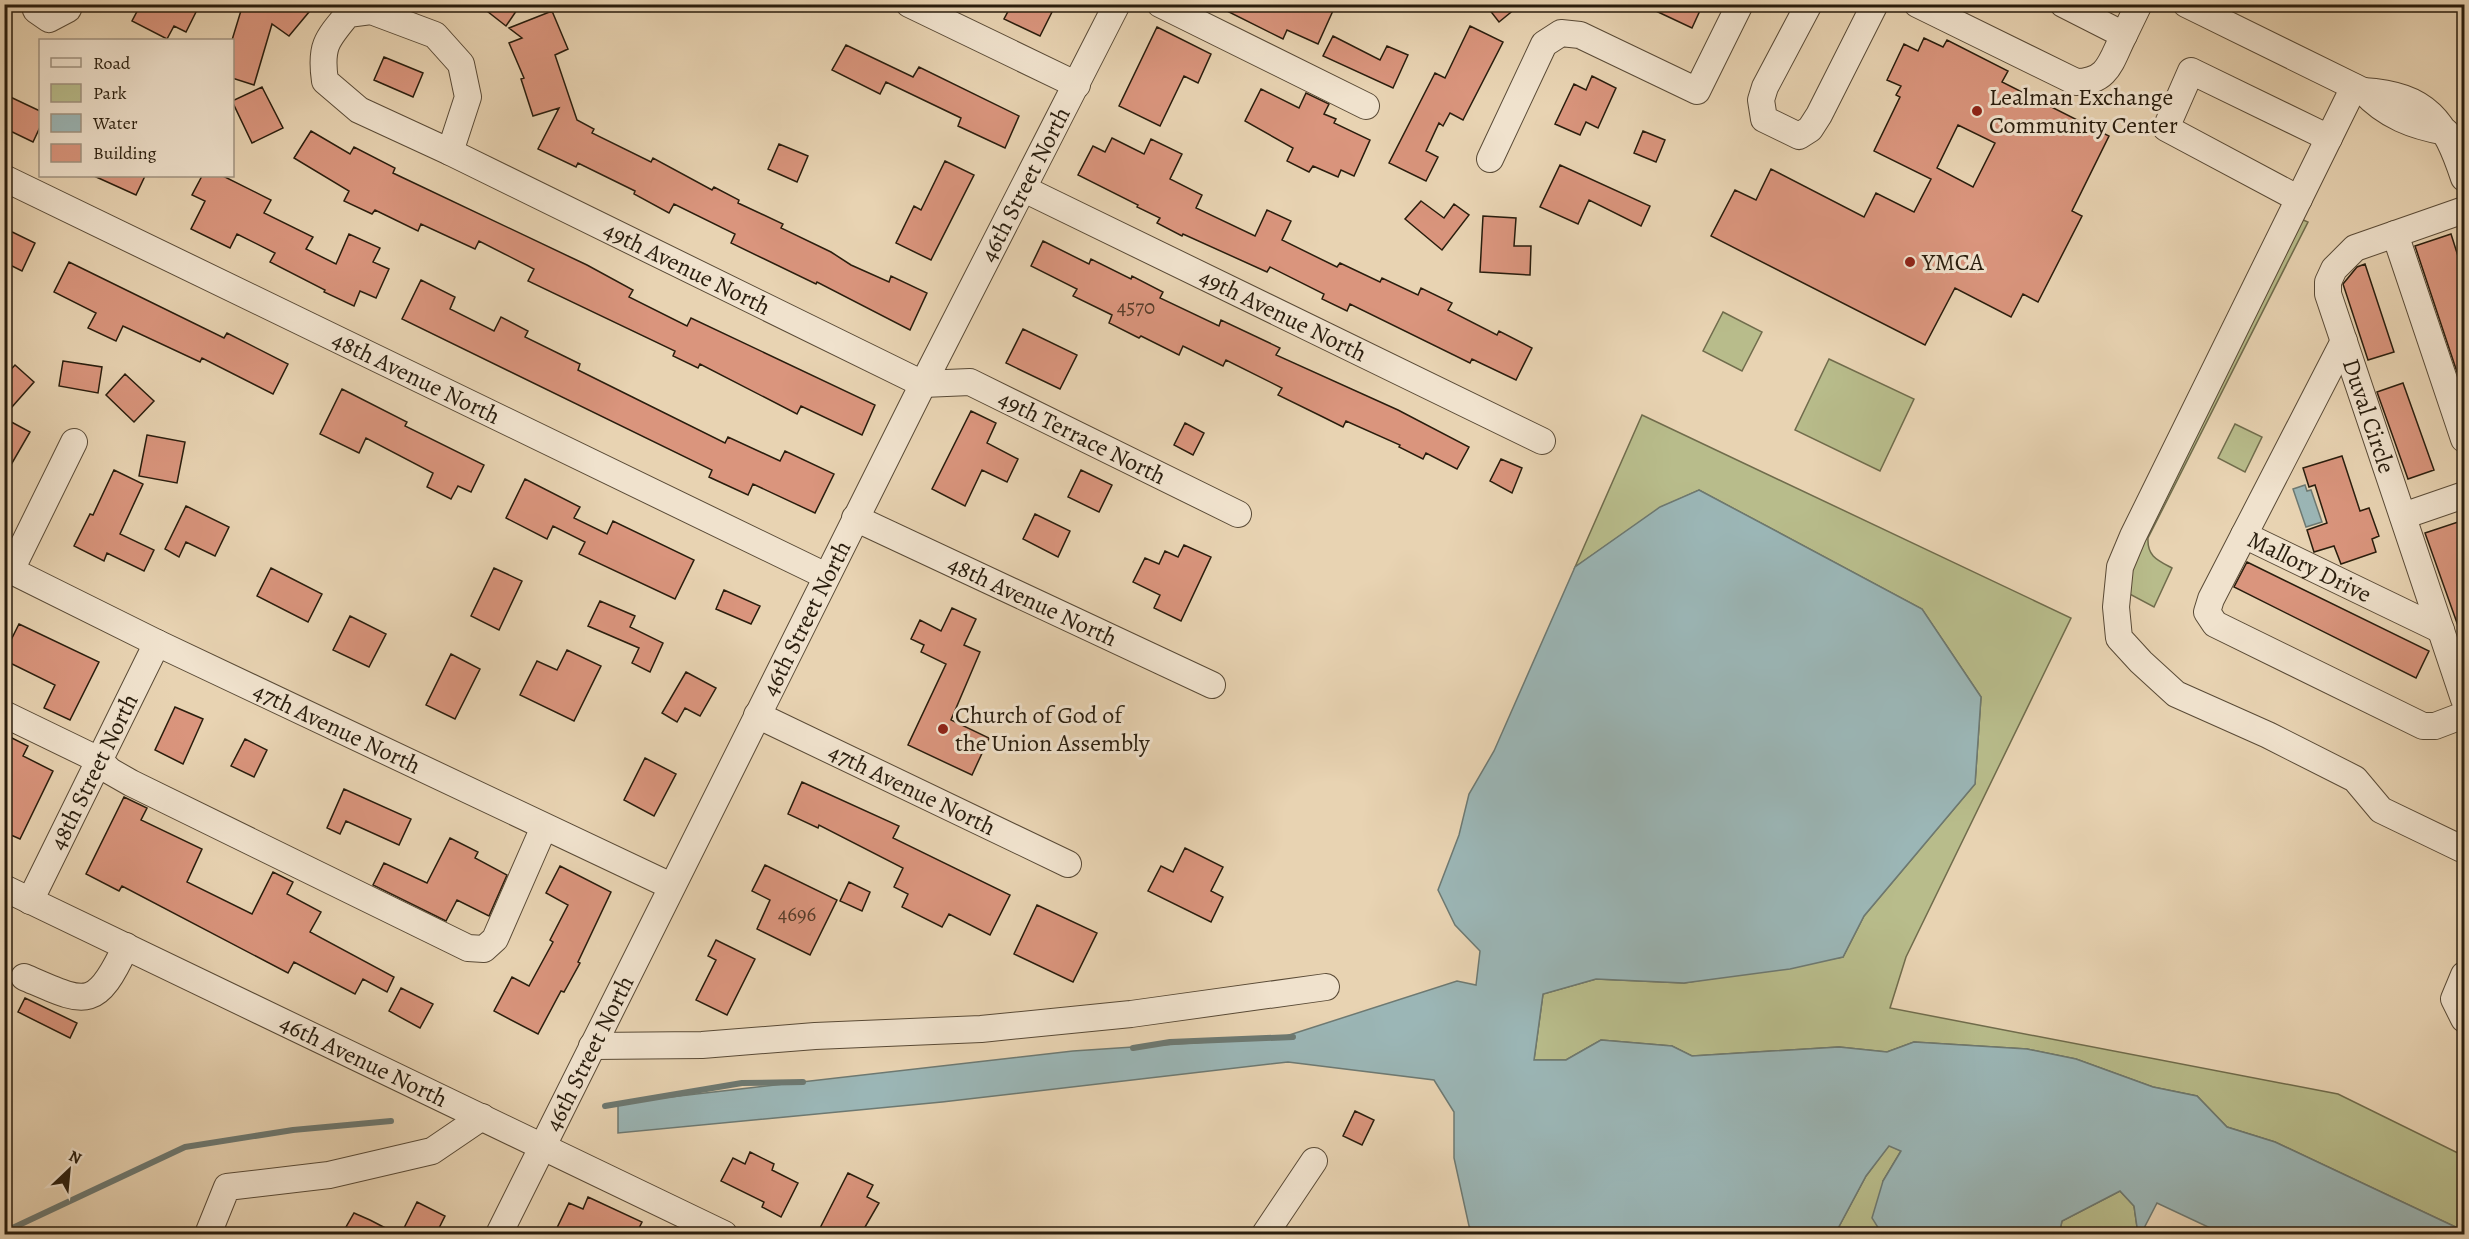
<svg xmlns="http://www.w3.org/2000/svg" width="2469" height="1239" viewBox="0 0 2469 1239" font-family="Alegreya,serif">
	<rect width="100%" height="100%" fill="#e8d3b2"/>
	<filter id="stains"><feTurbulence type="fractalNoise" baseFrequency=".00333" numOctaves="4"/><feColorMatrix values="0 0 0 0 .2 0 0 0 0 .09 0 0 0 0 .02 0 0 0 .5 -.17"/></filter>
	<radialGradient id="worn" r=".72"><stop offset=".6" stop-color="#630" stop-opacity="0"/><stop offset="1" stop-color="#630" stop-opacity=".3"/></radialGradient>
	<!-- green -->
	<path fill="#b8bc8b" stroke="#706c4c" stroke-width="1.5" d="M2292,215L2308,222L2148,538C2147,556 2157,560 2172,568L2154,607L2107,582Z
		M1723,312L1762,332L1742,371L1703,351Z
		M1829,359L1914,399L1880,471L1795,430Z
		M1642,415L2071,618L1906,957L1890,1008L2338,1094L2464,1156V1231L2275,1142L2227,1127L2197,1096L2153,1087L2076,1059L2027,1049L1914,1042L1887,1052L1839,1047L1692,1056L1672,1046L1601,1040L1566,1060H1534L1543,994L1596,979L1684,983L1843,957L1864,916L1975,784L1981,697L1922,609L1699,490L1660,508L1575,567Z
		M2235,424L2262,437L2245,472L2218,458Z
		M1889,1145L1901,1151L1883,1181L1882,1234H1835L1866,1176Z
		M2120,1191L2134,1206L2138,1234H2059L2062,1221Z"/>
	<!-- water -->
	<path fill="#9bb6b6" stroke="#6d7972" stroke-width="1.5" d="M2305,485L2307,491L2311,490L2322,522L2306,527L2293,489Z
		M1699,490L1922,609L1981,697L1975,784L1864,916L1843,957L1790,969L1684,983L1596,979L1543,994L1534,1060H1566L1601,1040L1672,1046L1692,1056L1839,1047L1887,1052L1914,1042L2027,1049L2076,1059L2153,1087L2197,1096L2227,1127L2275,1142L2464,1231V1234H2223L2157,1203L2141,1234H2138L2134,1206L2120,1191L2062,1221L2059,1234H1882L1872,1218L1883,1181L1901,1151L1889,1146L1866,1176L1835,1234H1475L1469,1226L1454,1158V1112L1434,1080L1288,1062L942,1102L618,1133V1103L1073,1051L1283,1037L1457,981L1476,985L1480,951L1455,925L1438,890L1459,835L1469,794L1494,751L1575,567L1660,507Z"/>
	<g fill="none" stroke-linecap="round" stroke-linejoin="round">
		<!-- stream -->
		<path stroke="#6d7972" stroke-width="6" d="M1133,1048L1170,1042L1293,1037
			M605,1106L742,1083L803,1082
			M4,1232L185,1147L293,1130L391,1121"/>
	</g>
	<!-- building -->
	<path fill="#da957d" stroke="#291d0d" stroke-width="1.5" fill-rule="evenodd" d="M141,4H200L186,32L174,26L167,39L132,21Z
		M243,4H300L309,12L289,36L272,24L254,85L232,78V40Z
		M478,4H521L506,26Z
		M1012,4H1056L1040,36L1004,19Z
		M1213,4H1336L1318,44L1287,30L1283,39Z
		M1485,4H1521L1499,22Z
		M1641,4H1703L1692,28Z
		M552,11L568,49L555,55L577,120L594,129L592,133L651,162L653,158L712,190L714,187L739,200L738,203L783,224L781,228L831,252L851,265L889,282L891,276L927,293L910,330L817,282L816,284L731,243L735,234L674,204L669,213L634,194L635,191L578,163L576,167L538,149L559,108L533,116L521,79L524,78L509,43L522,38L509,28Z
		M1470,26L1503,42L1463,120L1450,113L1443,126L1439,123L1426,151L1438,157L1426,181L1389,163L1435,73L1445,78Z
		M1157,27L1211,54L1198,83L1184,76L1160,126L1119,106Z
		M1333,36L1380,60L1387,46L1408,55L1393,88L1323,56Z
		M1924,38L1943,47L1947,40L2008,71L2002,82L2109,136L2072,211L2082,216L2038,302L2023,294L2011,317L1955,288L1925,345L1711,236L1735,190L1756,200L1771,169L1864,217L1876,193L1914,212L1931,179L1874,151L1900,97L1896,95L1901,86L1887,80L1904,44L1918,51ZM1958,125L1995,143L1973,187L1937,168Z
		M846,45L913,77L919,67L1019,116L1005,148L958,126L961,118L886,82L880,94L832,70Z
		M384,57L423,73L413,97L374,80Z
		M1592,76L1616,88L1598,128L1586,122L1580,135L1555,124L1574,84L1586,90Z
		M262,87L283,128L252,143L232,101Z
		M1261,89L1299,108L1306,93L1329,104L1324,114L1336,119L1334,123L1370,140L1354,176L1341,170L1338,177L1313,166L1309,172L1287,161L1293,148L1245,121Z
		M4,94L40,111V127L33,142L4,128Z
		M311,131L350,154L354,147L395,168L393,173L587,265L633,290L629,297L687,326L691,318L875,405L862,435L801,406L797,414L700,364L698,368L673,356L675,351L528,281L534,269L479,241L475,249L421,224L418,231L375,210L372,214L344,201L349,191L294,158Z
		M1643,131L1665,140L1656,162L1634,153Z
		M1112,138L1144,154L1151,139L1182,154L1170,179L1202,195L1196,208L1255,236L1267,210L1291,221L1282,240L1337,267L1340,263L1380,282L1382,278L1418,295L1421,288L1452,303L1448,310L1497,335L1499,331L1532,348L1516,380L1472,359L1470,363L1350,304L1347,311L1322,299L1324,294L1270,267L1267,272L1183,234L1182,236L1157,223L1160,218L1137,207L1138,205L1078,175L1093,146L1105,152Z
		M779,144L808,156L797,182L768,169Z
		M945,161L974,175L931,260L896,243L914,206L921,210Z
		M1560,165L1650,206L1641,226L1589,200L1578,224L1540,207Z
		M94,176H145L136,195Z
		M202,176H223L271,200L264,213L313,237L306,249L336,264L349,234L380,248L373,262L389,269L376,298L360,291L354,306L324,292L325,290L270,262L275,253L237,234L230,248L191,229L205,201L192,195Z
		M1421,201L1444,218L1454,204L1469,215L1442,250L1405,219Z
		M1483,216L1516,218L1514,246H1531L1530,275L1480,272Z
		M4,228L35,243L22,271L4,262Z
		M2451,234L2464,275V393L2415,246Z
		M1043,241L1089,264L1091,259L1131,279L1132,276L1163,292L1160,298L1219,326L1221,320L1280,348L1276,355L1398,410L1469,447L1457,469L1426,453L1423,459L1399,447L1400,445L1346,421L1343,427L1321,416L1278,395L1282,388L1226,360L1223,366L1183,346L1179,355L1141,336L1139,338L1109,323L1112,315L1073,296L1077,289L1031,266Z
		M69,262L224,338L227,333L288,364L273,394L202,358L200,362L123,326L116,341L88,328L96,313L54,292Z
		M2365,264L2394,352L2368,360L2343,284L2357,267Z
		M421,280L455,297L450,309L494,331L501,317L528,331L525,337L580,364L578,370L725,443L728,437L780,461L785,451L834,474L815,513L753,484L748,495L709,477L712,470L402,319Z
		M1023,329L1077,355L1060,389L1006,363Z
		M63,361L102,367L98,393L59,386Z
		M15,365L34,382L4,416V377Z
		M125,374L154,401L134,422L106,395Z
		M2403,383L2434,470L2408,479L2377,392Z
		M342,389L407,422L405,426L484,465L471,492L458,486L451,499L427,487L433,473L366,438L359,453L320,434Z
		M971,411L996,423L987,443L1018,459L1007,482L982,470L965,506L932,489Z
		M4,418L30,432L4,477Z
		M1185,423L1204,433L1193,455L1174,445Z
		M147,435L185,442L177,483L139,476Z
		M2342,456L2360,511L2369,508L2379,536L2372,539L2376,552L2341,564L2334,546L2314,552L2307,530L2327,523L2315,485L2309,487L2303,468Z
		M1501,459L1522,468L1512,493L1490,481Z
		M114,470L143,484L120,534L154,550L144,571L107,553L104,561L74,546L90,514L93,515Z
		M1081,470L1112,485L1099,512L1068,497Z
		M525,479L580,507L574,518L607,534L613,521L694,560L675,599L579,554L585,542L553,526L547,539L506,518Z
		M186,506L229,527L215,556L186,542L179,557L165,549Z
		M1035,514L1070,531L1058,557L1023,539Z
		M2464,520V637H2462L2425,533Z
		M1184,545L1211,557L1181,621L1154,608L1160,595L1133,582L1145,558L1159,564L1165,551L1178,557Z
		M2247,562L2429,651L2416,678L2234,587Z
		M271,568L322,594L308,622L257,596Z
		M494,568L522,581L499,630L471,616Z
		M724,590L760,606L751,624L716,609Z
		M600,601L635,616L630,627L663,643L650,672L632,663L639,648L588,626Z
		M952,608L976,619L964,645L980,652L951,720L989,738L972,775L908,745L946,664L921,652L924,645L911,639L920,620L941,631Z
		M350,616L386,634L369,667L333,650Z
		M19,624L99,662L70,720L44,708L55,685L4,660V654Z
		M567,650L601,666L574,721L520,695L537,661L557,670Z
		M451,654L480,669L455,719L426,705Z
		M686,672L716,688L700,716L685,708L677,722L662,713Z
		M175,707L203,719L183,764L155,750Z
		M4,734L28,746L23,756L53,771L20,839L4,832Z
		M245,739L267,750L254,777L231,766Z
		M645,758L676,774L654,816L624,800Z
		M802,782L899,826L893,838L1010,895L990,935L949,914L942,927L902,907L908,894L894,887L903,868L819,825L818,828L788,814Z
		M344,789L411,819L399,845L346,821L340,834L327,828Z
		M124,797L147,808L141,820L202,849L187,882L252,914L273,872L293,882L287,894L321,912L310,932L394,977L387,992L363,979L355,994L294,962L288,973L122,886L119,891L86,874Z
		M450,838L478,852L475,858L507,875L489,916L457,900L446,921L373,885L384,863L427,883Z
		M1185,848L1223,867L1211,891L1223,897L1211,922L1148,891L1161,866L1173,872Z
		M765,865L837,900L810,955L757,929L770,900L752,891Z
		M560,866L611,892L578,962L580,963L564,992L561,991L538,1034L494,1011L512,977L529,986L553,942L550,940L568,905L546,893Z
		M849,882L870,892L862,911L840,901Z
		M1037,905L1097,933L1073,982L1014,954Z
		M716,940L755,959L727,1015L696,1000L716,960L708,956Z
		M401,988L433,1004L420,1028L389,1011Z
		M25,998L77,1023L70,1038L18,1012Z
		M1355,1111L1374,1120L1362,1145L1343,1136Z
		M750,1152L774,1164L772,1170L798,1183L781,1217L762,1207L764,1202L721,1181L733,1158L745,1164Z
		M848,1173L873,1185L867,1197L879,1203L861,1234H817Z
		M588,1197L642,1222L636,1234H554L569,1203L583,1209Z
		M417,1202L445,1216L436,1234H401Z
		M354,1213L370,1220L397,1234H342Z"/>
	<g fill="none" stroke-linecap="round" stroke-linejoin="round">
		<defs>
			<g id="minor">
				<path d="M34,4L36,10L49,19L68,9L70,4"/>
				<path d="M909,4L1077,85"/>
				<path d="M1160,4L1366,106"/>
				<path d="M1809,4L1765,87L1761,100L1764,119L1799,136L1810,129L1819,115L1875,4"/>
				<path d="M1917,4L2076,82C2109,82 2111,60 2124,35"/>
				<path d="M2063,4L2124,35L2139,4"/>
				<path d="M2186,4L2363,91C2386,116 2413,126 2446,132"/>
				<path d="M371,11L435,35L461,64L468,97L450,152L359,110L325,81C320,47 326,40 348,14Z"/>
				<path d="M2354,87L2133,536L2120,567L2116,607L2119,638L2141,662L2176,694L2268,735L2355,779L2381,810L2464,850"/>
				<path d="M2363,91C2428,95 2445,121 2464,178"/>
				<path id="s1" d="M450,152L923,384L970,382L1238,514"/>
				<path d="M1490,159L1544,44L1561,33L1580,35L1697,91L1740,4"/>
				<path id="s2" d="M4,178L826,576"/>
				<path id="s3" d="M1024,189L1542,441"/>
				<path d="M2299,199L2166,128L2191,71L2329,138"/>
				<path id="s4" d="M2464,210L2355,248L2334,269L2328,282V294L2464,699"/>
				<path d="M2395,234L2464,439"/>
				<path id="s5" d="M2344,341L2244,535L2441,630"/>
				<path d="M2403,516L2464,495"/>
				<path id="s6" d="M855,518L1212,685"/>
				<path d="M2244,535L2211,599L2207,612L2215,624L2423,726H2435L2464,715"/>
				<path id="s7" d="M4,567L157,643L671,886"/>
				<path d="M11,570L74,442"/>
				<path d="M4,714L99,760L110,771L131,783L468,948L484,949L495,939L544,827"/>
				<path id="s8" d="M757,715L1068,864"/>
				<path id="s9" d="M4,888L724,1234"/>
				<path id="s10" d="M30,901L157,643"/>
				<path d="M2464,975L2454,999L2464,1019"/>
				<path d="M24,977C85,1003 95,1013 126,946"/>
				<path d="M592,1046L702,1045L815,1036L981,1029L1131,1014L1326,987"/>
				<path d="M208,1234L227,1187L329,1175L432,1151L482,1117"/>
				<path id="s11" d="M499,1234L923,384L1117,4"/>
				<path d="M1265,1234L1314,1161"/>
			</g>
		</defs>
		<!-- minor casing -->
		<use href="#minor" stroke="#594a36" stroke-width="28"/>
		<!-- minor -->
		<use href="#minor" stroke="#f0e2cd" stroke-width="26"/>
	</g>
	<!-- markers -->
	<g fill="#8f2418" stroke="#f0e2cd" stroke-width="2">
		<circle cx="1977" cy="111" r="6"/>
		<circle cx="1910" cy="262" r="6"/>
		<circle cx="943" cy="729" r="6"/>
	</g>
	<g text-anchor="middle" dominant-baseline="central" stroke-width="6" stroke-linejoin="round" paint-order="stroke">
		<!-- number labels -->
		<g font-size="21" fill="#553b29">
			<text x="1136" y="307">4570</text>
			<text x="797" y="914">4696</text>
		</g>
		<!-- poi labels -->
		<g font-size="24" fill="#291d0d" stroke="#f0e2cd" text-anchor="start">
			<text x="1989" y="97">Lealman Exchange<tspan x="1989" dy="28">Community Center</tspan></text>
			<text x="1922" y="262">YMCA</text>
			<text x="955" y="715">Church of God of<tspan x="955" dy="28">the Union Assembly</tspan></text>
		</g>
		<!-- street labels -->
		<g font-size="24" fill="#291d0d" stroke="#f0e2cd">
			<text stroke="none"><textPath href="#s11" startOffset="1174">46th Street North</textPath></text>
			<text stroke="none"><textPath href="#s1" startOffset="264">49th Avenue North</textPath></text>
			<text stroke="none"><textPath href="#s3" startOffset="288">49th Avenue North</textPath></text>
			<text stroke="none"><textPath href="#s2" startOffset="458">48th Avenue North</textPath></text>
			<text stroke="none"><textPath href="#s4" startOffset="300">Duval Circle</textPath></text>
			<text stroke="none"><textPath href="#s1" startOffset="699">49th Terrace North</textPath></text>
			<text stroke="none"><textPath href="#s5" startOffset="291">Mallory Drive</textPath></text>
			<text stroke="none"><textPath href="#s6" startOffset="196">48th Avenue North</textPath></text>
			<text stroke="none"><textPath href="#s11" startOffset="688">46th Street North</textPath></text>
			<text stroke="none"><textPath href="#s7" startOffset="370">47th Avenue North</textPath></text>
			<text stroke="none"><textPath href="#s10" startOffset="144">48th Street North</textPath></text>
			<text stroke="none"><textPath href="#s8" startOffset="172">47th Avenue North</textPath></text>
			<text stroke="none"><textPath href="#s11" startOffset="202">46th Street North</textPath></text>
			<text stroke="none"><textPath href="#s9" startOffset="399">46th Avenue North</textPath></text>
		</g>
	</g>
	<!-- margin -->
	<rect width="2469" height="1239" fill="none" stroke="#e8d3b2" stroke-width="24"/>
	<rect x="6" y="6" width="2457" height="1227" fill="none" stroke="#291d0d" stroke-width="3"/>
	<rect x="12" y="12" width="2445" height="1215" fill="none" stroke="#291d0d" stroke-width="1.5"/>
	<!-- legend -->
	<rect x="39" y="39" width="195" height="138" fill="#f0e2cd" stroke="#a09380" stroke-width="1.5"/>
	<rect x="51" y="58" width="30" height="9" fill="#f0e2cd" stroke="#a09380" stroke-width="1.5"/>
	<text x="93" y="69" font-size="18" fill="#291d0d">Road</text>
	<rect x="51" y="84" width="30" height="18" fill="#b8bc8b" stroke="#a09380" stroke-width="1.5"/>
	<text x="93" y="99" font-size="18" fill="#291d0d">Park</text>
	<rect x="51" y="114" width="30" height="18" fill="#9bb6b6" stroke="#a09380" stroke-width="1.5"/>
	<text x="93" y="129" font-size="18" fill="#291d0d">Water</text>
	<rect x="51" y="144" width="30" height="18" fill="#da957d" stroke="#a09380" stroke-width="1.5"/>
	<text x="93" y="159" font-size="18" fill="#291d0d">Building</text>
	<!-- north arrow -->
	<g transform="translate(69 1170) rotate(26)" stroke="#f0e2cd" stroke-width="4.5" paint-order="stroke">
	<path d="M0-4.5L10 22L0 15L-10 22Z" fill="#291d0d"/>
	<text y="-9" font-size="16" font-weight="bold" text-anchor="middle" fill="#291d0d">N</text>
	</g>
	<rect width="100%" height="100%" filter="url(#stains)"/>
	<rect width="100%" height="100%" fill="url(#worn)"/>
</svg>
